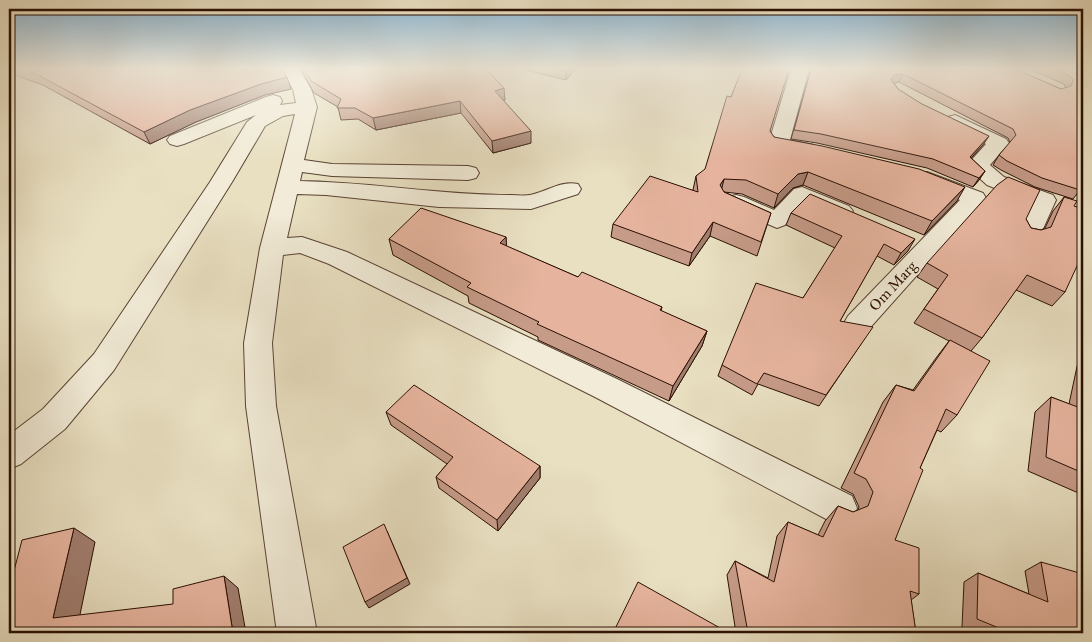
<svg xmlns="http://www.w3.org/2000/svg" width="1092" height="642" viewBox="0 0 1092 642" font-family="'IM FELL Great Primer',serif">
	<rect width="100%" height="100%" fill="#e9e0c2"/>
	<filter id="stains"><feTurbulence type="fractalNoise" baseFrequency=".004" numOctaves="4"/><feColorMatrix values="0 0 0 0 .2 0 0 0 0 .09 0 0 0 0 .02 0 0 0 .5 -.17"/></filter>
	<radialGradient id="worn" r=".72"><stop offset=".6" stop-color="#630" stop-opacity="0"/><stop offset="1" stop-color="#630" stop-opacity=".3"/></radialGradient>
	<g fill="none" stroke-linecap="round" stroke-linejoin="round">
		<defs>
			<path id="street" d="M281,69H299L311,89L317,107L304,160L332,164L468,166L476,168L479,173L476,178L468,180L332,176L302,172L300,181C370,182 440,195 511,195C517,195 524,196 530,195C546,192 561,180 578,184L581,189L578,194L531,209L439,207L326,195L297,194L287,238L302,237L347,252L617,379L852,496L857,508L852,520L840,525L828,520L595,397L329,264L300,253L283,255L272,343L276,406L317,633H277L246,406L244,343L260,248L295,114L283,116L265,126L232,182L114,370L65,429L21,464L9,469V435L43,409L94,354L210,182L247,122L256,115L184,144L177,146L170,144L167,140L170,136L266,97L273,95L280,97L282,101L280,105L296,103L293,89Z
				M791,69H809L790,140L814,145L817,149L814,153L807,155L771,149L768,145Z
				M955,115L1006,139L1009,143L990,165L1004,177L1053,195L1056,200L1038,240L1029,242L1020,240L1017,234L1032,203L987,185L966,166L986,144L948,125L945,121L948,117Z
				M927,172L983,193L986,198L868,330L858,333L848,330L844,323L848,316L960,200L919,184L916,179L919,174Z
				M802,187L849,206L853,211L849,216L841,218L833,216L805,204L785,225L777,228L728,207L725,202L728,197L736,195L744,197L774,210L794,189Z"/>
		</defs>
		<!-- street casing -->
		<use href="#street" stroke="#5a4333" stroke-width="2"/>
		<!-- street -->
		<use href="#street" fill="#f1ebd7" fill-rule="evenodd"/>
	</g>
	<!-- wall -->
	<path fill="#c69b88" stroke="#2b0f03" d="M9,69H282L291,89L265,95L196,122L150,144L43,85L9,73Z
		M301,69H486L505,100H503L531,143L493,153L461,113L376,130L358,119L341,120L338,107L314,93Z
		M522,69H575L566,80Z
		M811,69H1015L1061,89L1066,88L1064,84L1029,69H1083L1080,190L1073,199L1035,187L1001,170L993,165L999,155L1010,143L1008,138L899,82L894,83L898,89L983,145L971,158L985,171L979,180L973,187L927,168L817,143L791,139Z
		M770,131L774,137L957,201L924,235L803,185L793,188L774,208L742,194L724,192L771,213L757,256L710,236L689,266L611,237L613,224L693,190L696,176Z
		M1064,197L1074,206L1065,292L1052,306L1016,290L982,338L971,351L957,415L941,432L937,430L920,468L895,540L919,594L911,600L916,633H736L727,575L735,561L768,578L777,536L788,522L818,535L825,521L838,506L853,512L858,510L859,507L853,494L841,488L883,402L896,385L913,390L936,358L949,341L914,323L938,289L917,277L927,263L1026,219L1031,228L1041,230L1045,228L1053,211Z
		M791,213L908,251L894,265L877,256L840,321L865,338L819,406L758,384L752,395L718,376L722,365L803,298L835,248L786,225Z
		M506,237V246L578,277L662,307L661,311L707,331L702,346L669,401L538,340V337L469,303L468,296L393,255L389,239Z
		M1083,357V495L1028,471L1035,412L1051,397L1069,404L1078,362Z
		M386,412L540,466V478L498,531L439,488L436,477L447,464L391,425Z
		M1041,562L1083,633H978L962,627L964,582L978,573L1029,594L1025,571Z"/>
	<!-- shaded-wall -->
	<path fill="#a17e6f" stroke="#2b0f03" d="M568,69H575L566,80V72Z
		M903,74L899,82L890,84L891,80L894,75Z
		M287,77L291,89L265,95L196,122L150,144L144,132L190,110L261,84Z
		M504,88L505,100L495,102V91Z
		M460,101L461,113L376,130L373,118Z
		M531,131V143L493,153L492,141Z
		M989,136L983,145L964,166L970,157Z
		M985,171L979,180L973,187L979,178Z
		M808,172L803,185L793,188L774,208L778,194L798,174Z
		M724,179L721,192L720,185Z
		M965,187L957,201L924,235L932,221Z
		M713,222L710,236L689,266L692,253Z
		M506,237L507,253L500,243Z
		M915,239L908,251L894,265L901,253Z
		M707,331L702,346L669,401L673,386Z
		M540,466V478L498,531L497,520Z
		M74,528L95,542L77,629L53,618Z
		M387,531L410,584L369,608L365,602Z
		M224,576L238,588L246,633H233Z"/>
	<!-- building -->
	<path fill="#e6b49e" stroke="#2b0f03" d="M24,69H282L287,77L261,84L190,110L144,132L36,74Z
		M304,69H486L504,88L495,91L531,131L492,141L460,101L373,118L355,108H337L341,99L311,81Z
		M556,69H568L566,72Z
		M742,69H789L770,131L774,137L822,146L919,169L965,187L932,221L808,172L798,174L778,194L746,180L724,179L720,185L724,192L771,213L761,242L713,222L692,253L613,224L650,176L698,192L696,176L705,169L727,96L731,97Z
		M811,69H1015L1061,89L1071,86L1073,80L1070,76L1055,69H1083V184L1080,190L1042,178L1007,161L999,155L1016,135L1013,129L903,74L894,75L891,80L898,89L922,104L989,136L970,157L985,171L979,178L933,159L821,134L794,130Z
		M1008,177L1040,190L1026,219L1031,228L1041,230L1051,227L1064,197L1077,201L1074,206L1083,209V253L1065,292L1027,275L982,338L924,309L948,275L927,263L997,185Z
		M810,194L915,239L901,253L884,244L840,321L873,327L826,395L764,373L757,384L722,365L756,283L803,298L842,236L791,213Z
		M421,208L506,237L500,243L578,277L582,272L662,307L660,310L707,331L673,386L537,324L539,322L467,287L471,283L389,239Z
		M950,340L990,361L957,415L946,409L920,468L923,470L895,540L919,548V594L910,591L916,633H748L735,561L774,582L788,522L823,537L838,506L853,512L868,506L873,492L866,479L854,473L896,385L914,391Z
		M414,385L540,466L497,520L436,477L453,457L386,412Z
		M1051,397L1083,409V408V473L1046,457Z
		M384,524L407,578L365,602L343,547Z
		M74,528L53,618L173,604V589L224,576L233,633H9V590L22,540Z
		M1041,562L1083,574V633H1024L1021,632V633H1011L977,619L978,573L1048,602Z
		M638,582L729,633H613Z"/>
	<!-- sky -->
	<linearGradient id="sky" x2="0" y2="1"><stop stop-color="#89b7d6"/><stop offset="0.43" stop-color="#f5f1e4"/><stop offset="1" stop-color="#f5f1e4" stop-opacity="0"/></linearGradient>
	<rect width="1092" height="159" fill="url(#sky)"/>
	<g text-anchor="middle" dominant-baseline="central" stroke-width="4" stroke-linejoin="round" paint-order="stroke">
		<!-- street labels -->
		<g font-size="15" fill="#2b0f03" stroke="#f1ebd7">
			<text transform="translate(893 286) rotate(-47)">Om Marg</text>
		</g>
	</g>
	<!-- margin -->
	<rect width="1092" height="642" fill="none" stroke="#e9e0c2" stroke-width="30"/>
	<rect x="10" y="10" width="1072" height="622" fill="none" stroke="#2b0f03" stroke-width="2.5"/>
	<rect x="15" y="15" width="1062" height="612" fill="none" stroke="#2b0f03"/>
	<rect width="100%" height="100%" filter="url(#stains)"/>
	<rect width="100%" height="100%" fill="url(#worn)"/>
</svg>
